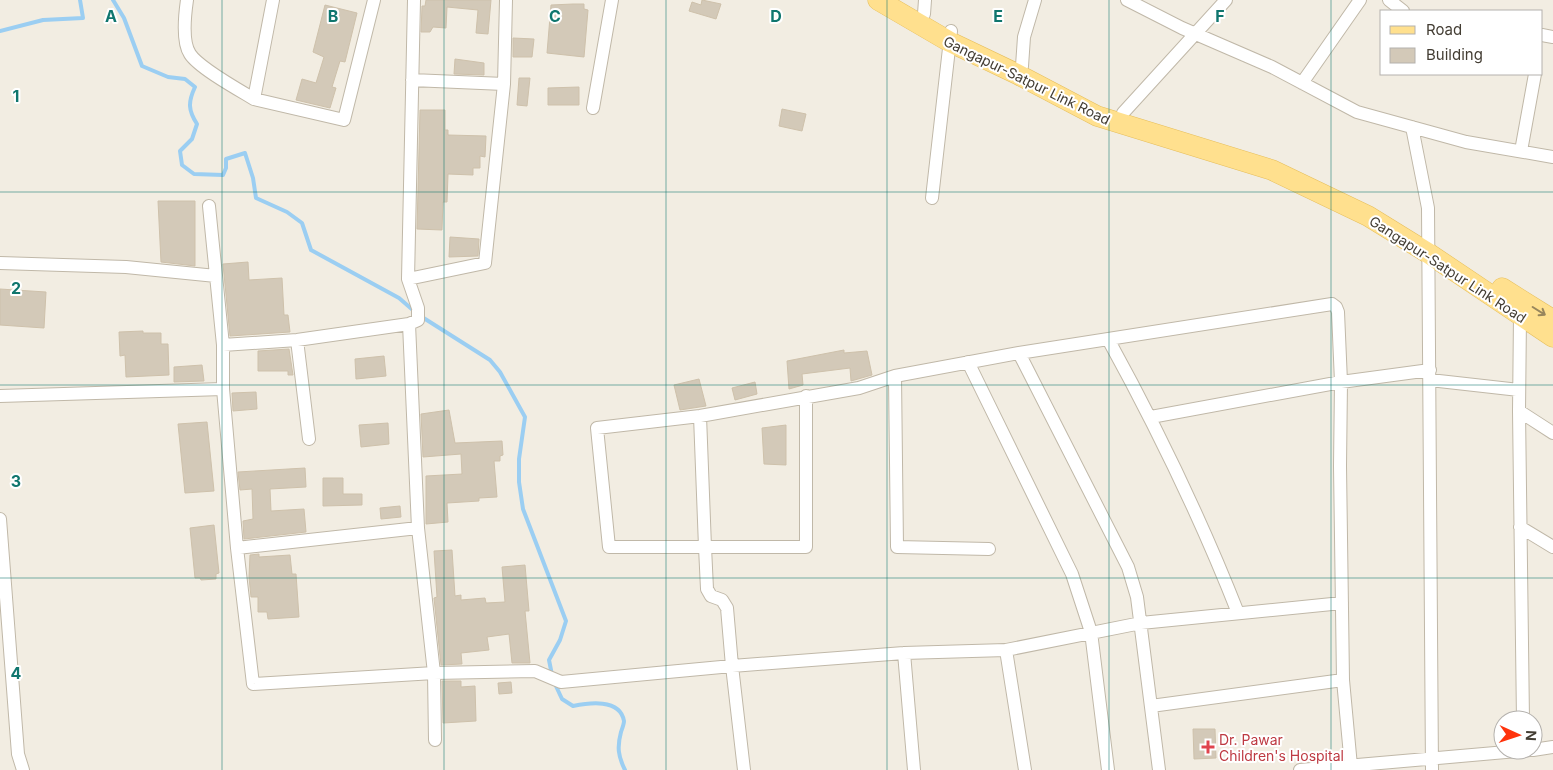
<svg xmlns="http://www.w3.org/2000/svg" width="1553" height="770" viewBox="0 0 1553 770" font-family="Inter,sans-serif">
	<rect width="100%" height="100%" fill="#f2ede2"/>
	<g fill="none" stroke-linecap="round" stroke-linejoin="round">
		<!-- stream -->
		<path stroke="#9bcef2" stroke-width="4" d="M113,0L124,18L142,66L168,77L185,79L195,87C188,102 188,110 197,124L192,139L180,151L182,165L194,174L223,175L226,168V159L245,153L253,178L256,198L287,212L302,223L311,250L399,298L414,311
			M0,31L43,20L83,18L80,0
			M422,317L490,360L500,372L525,417L519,459V482L523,509L566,621L560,640L549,660L552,675
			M555,684L562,699L573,706C588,703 620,698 624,721C624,724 622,729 621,732C617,747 618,756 625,770"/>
	</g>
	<!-- building -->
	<path fill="#d3c9b8" stroke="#cec1ab" d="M426,0H491L488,34L476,33L478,10L447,7L446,28L433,27L430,32H421L422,6H425Z
		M702,0L721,4L716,19L689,11L692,2L701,5Z
		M573,4H584V9L588,10L584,57L547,53L551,5Z
		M325,5L357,13L345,62L340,61L332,87L336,88L330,108L296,100L302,79L316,83L324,57L313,52Z
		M513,38L534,39L532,57H513Z
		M455,59L484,63V75L454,74Z
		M519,78H530L527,106L517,105Z
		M579,87V105H548V88Z
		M782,109L806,114L802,131L779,126Z
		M420,110H445V130H448V135L486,136L485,157L480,156V168H473V175L448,174L447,202H443L442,230L417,229Z
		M158,201H195V266L161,262Z
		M450,237L479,239L478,256L449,257Z
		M248,262L249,280L282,278L284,315H288L290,332L230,336L223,264Z
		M0,289L46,292L44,328L0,325Z
		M143,331V333H161V344H168L169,375L126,377L125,355L120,356L119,332Z
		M289,349L293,375H288V371H258V351Z
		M844,350V353L867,351L872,375L851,381L850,368L802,374L803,385L789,389L787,361Z
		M384,356L386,376L356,379L355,359Z
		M202,365L204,381L174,382V367Z
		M699,379L706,406L680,410L674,385Z
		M755,382L757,394L735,400L732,388Z
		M256,392L257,409L233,411L232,393Z
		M449,410L455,443L502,441L503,455L500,456V461H494L497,497L479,498V501L447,503L448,522L426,524V476L462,474L461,454L423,457L421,414Z
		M207,422L214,491L185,493L178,424Z
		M388,423L389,444L361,447L359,425Z
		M786,425V465L764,464L762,428Z
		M305,468L306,487L270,489L271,511L304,509L306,532L244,539L243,521L253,519L252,489L240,490L238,472Z
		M323,478H343V494H362V505L323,506Z
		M400,506L401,517L381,519L380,508Z
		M214,525L219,573L216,574V579L201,580L200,578H195L190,528Z
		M452,550L455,596L461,595V600L485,598L486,603L505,602L502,567L525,565L529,611H525L530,663H512L509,634L487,637L489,650L461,653L462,664L441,665L434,598L437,597L434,551Z
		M259,554V557L290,555L292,574H296L299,617L268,619L267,612H258V597H251L249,577L250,555Z
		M442,681H461V687L475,686L476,721L443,723Z
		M511,682L512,693L499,694L498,683Z
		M1193,729H1215L1216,758L1194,759Z"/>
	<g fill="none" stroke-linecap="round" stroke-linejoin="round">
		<defs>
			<path id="minor" d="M187,0C185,14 182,42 190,54C199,68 239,90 254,99
				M273,0L254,99L344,120L374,0
				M414,0L408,279L418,308V320L409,324L418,528L434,673L435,740
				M1127,0L1182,28L1272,67L1357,112L1466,142L1553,157
				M1389,0L1403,11
				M924,14L925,0
				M1542,35L1553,37
				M1017,74L1022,66L1024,37L1035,0
				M412,80L504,84
				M1302,83L1360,0
				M593,108L612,0
				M1123,113L1226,0
				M1412,127L1428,208L1432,770
				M1521,151L1535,74
				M932,198L951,31
				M209,206L223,345V389L237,548L253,684L434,673L535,671L561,682L732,666L744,770
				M0,263L126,267L216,276
				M408,279L485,263L504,84L506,0
				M1520,316L1519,411L1523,720
				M1108,339C1157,428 1201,519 1238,613
				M297,340L309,439
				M223,345L297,340L409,324
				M1019,353L1128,567L1137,597L1159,770
				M968,362L1072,574L1091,632L1108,770
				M895,376L897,547L989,549
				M1430,380L1519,390
				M0,396L223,389
				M806,396V547H705L707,589L711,596L722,600L727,608L732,666L904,653L1006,650L1025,770
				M1519,411L1553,433
				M700,416L705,547H609L597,428L700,416L859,388L895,376L1019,353L1332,304L1336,307L1338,312L1341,382L1340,466L1343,680
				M1151,417L1341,382L1430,370
				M0,519L18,754L23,770
				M1520,527L1553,547
				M237,548L418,528
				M1006,650L1141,623L1342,603
				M904,653L914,770
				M1151,706L1343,680L1351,766
				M1533,750L1553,747
				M1300,770L1530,750"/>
			<path id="primary" d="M878,0L950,42L1017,74L1097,116L1272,170L1368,216L1428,253L1553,337
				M1502,288L1553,320"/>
		</defs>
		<!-- minor casing -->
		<use href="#minor" stroke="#c0b8a8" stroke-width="14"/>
		<!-- primary casing -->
		<use href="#primary" stroke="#e6be5c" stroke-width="21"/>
		<!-- minor -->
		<use href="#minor" stroke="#fff" stroke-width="12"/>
		<!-- primary -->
		<use href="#primary" stroke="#ffe08e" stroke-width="20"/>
	</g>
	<!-- one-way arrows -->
	<defs><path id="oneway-shaft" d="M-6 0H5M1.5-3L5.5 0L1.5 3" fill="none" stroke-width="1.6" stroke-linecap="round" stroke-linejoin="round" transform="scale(1.25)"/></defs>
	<use stroke="#98865c" href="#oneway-shaft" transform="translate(1539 311) rotate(32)"/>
	<!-- grid -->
	<path fill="none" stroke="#0f766e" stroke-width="1" stroke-opacity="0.55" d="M222,0V770M444,0V770M666,0V770M887,0V770M1109,0V770M1331,0V770M0,192H1553M0,385H1553M0,578H1553"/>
	<!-- markers -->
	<path fill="#e0444e" stroke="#fff" stroke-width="2" d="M1205.5 739.5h5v5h5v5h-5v5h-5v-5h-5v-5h5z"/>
	<g text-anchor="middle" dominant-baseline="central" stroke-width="4" stroke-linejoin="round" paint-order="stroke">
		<!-- street labels -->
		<g font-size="14" fill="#433d33" stroke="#fff">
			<text transform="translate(1027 80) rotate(26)">Gangapur-Satpur Link Road</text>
			<text transform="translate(1448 269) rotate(33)">Gangapur-Satpur Link Road</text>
		</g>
		<!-- health labels -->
		<g font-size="14" fill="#be3a42" stroke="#fff" text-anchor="start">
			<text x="1219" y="739">Dr. Pawar<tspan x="1219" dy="16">Children's Hospital</tspan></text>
		</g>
	</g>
	<g font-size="16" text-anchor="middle" font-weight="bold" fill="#0f766e" stroke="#fff" stroke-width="4" stroke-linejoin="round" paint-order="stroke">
		<text x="111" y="22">A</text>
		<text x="333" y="22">B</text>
		<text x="555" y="22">C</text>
		<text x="776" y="22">D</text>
		<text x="998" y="22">E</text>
		<text x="1220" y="22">F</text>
		<text x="16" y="102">1</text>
		<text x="16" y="294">2</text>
		<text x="16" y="487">3</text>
		<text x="16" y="679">4</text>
	</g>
	<!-- legend -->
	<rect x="1380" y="10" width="162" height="65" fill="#ffffff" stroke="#b4b1ad"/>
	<rect x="1390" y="26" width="25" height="8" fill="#ffe08e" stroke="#b4b1ad"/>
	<text x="1426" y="35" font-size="15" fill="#433d33">Road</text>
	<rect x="1390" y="48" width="25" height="15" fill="#d3c9b8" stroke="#b4b1ad"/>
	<text x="1426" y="60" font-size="15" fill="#433d33">Building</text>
	<!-- north arrow -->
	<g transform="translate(1518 735) rotate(93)"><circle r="24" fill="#ffffff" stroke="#b4b1ad"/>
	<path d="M0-4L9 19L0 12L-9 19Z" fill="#ff330c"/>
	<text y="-8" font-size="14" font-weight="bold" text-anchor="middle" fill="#433d33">N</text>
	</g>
</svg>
